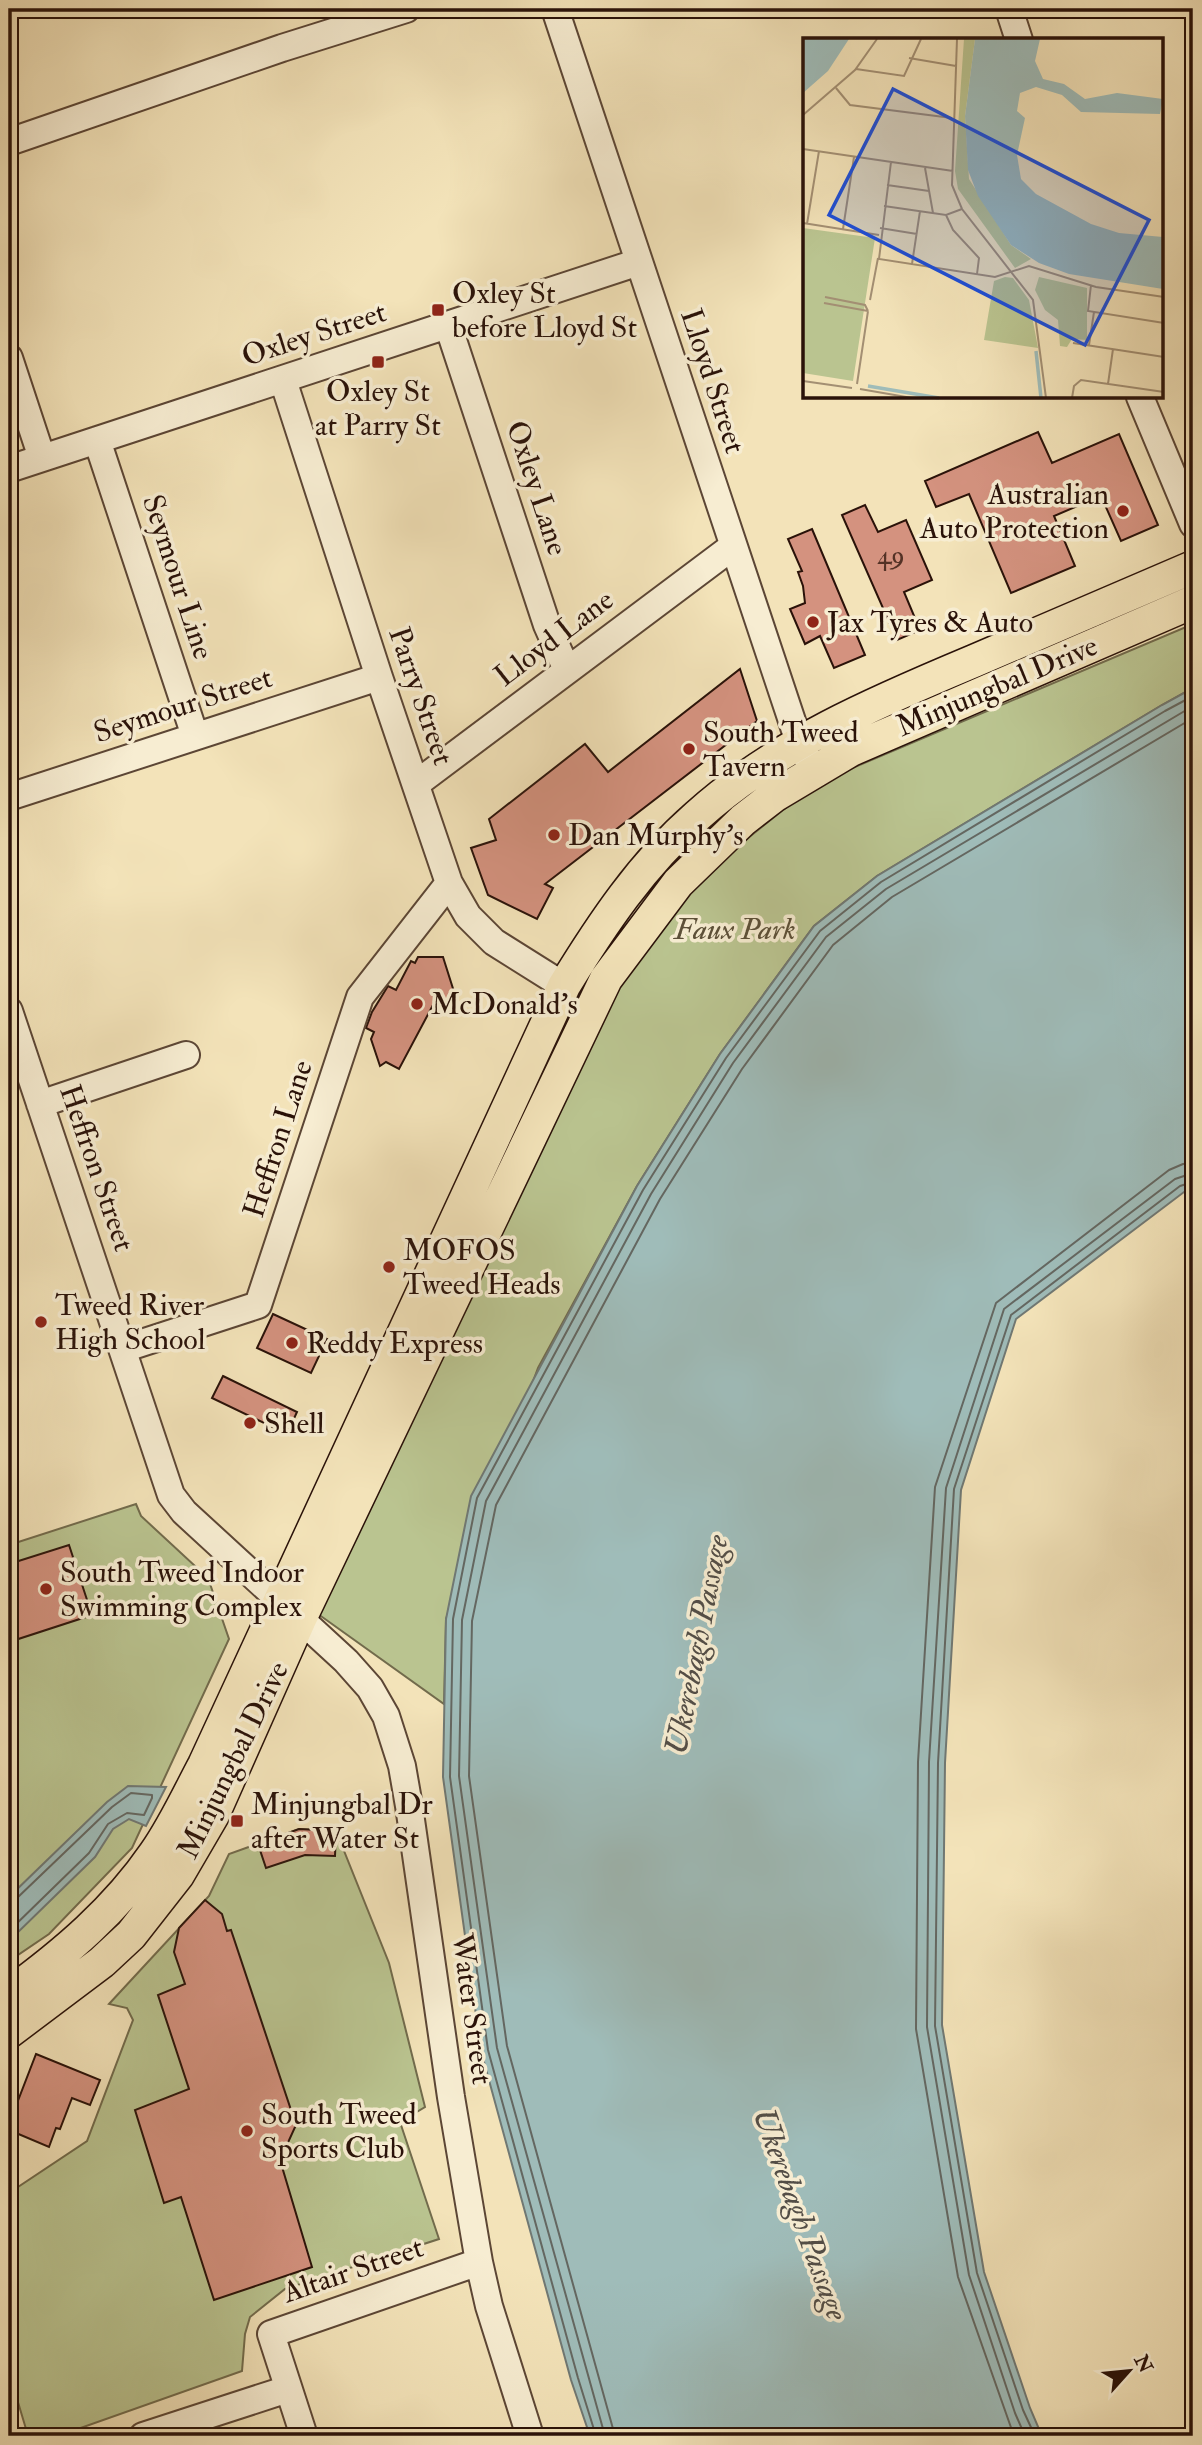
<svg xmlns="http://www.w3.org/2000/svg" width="1202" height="2445" viewBox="0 0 1202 2445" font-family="'IM FELL Double Pica',serif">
	<rect width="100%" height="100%" fill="#f3e3b9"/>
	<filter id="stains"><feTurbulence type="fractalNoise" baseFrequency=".00286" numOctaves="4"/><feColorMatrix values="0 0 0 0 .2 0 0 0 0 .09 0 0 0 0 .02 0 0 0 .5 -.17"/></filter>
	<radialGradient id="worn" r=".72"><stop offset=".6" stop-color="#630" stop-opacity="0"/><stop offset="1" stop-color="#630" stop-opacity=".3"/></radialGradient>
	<!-- green -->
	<path fill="#bac490" stroke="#726b4c" stroke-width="2" d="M1193,624V688L1162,705L877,876L814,926L720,1054L637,1186L538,1368L446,1619L444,1704L318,1614L615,992L694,881L817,783Z
		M136,1504L141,1516L208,1578L229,1639L132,1848L49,1934L9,1961V1545Z
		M299,1829L336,1831L389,1963L425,2107L400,2122L439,2239L285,2289L250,2317L245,2334L242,2371L58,2436H36L26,2429L9,2372V2193L87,2141L133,2020L127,2008L109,2004L209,1896L229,1854Z"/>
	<!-- water -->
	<path fill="#9fbcb9" stroke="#707873" stroke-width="2" d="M1193,688V1188L1184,1192L1016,1319L961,1490L945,1763L942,2025L984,2272L1030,2408L1042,2436H590L571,2380L481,2051L443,1777L446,1619L471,1496L637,1186L720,1054L814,926L877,876L1162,705Z
		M128,1786L166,1787L146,1826L129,1819L113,1829L95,1857L9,1941V1897L107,1802Z"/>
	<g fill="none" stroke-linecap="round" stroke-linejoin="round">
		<!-- shore -->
		<path stroke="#646761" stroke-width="2" d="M9,1901L16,1899L112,1807L131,1793L152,1795V1798L144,1815L127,1813L108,1824L89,1853L9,1931
			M596,2436L578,2378L488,2050L450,1777L453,1619L477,1498L643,1190L726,1058L820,931L881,882L1165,711L1193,696
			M605,2436L497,2048L459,1776L462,1620L486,1501L651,1194L733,1063L826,937L886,889L1193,706
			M615,2436L507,2046L469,1776L472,1621L496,1505L660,1199L742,1069L833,945L892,897L1193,718
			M1014,2436L958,2277L916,2029L918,1762L935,1487L996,1303L1169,1170L1183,1164L1193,1163
			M1025,2436L1015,2413L969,2275L927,2027L929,1762L946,1488L1004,1309L1175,1179L1193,1173
			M1035,2436L1023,2410L977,2273L935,2026L938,1763L954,1489L1011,1315L1180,1186L1193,1182"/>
	</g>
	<!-- building -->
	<path fill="#d4927f" stroke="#2a1209" stroke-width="2" d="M1038,432L1052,463L1119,434L1158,525L1121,541L1101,496L1054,516L1075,566L1011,593L969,494L936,507L925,481Z
		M865,505L878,532L906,520L932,580L904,592L920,630L897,640L842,515Z
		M812,529L865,655L834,668L820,636L805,644L790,609L805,603L803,586L798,572L802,571L788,539Z
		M740,669L757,721L545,884L553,888L537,919L488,895L471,848L496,840L489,819L585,744L608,772Z
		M418,957H443L455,995L447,1011L433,1005L399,1069L386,1062L380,1066L371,1039L374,1032L366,1028L372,1012L388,986L396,990L411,961L415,963Z
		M273,1314L327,1339L311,1373L257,1348Z
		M223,1376L297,1412L287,1434L212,1398Z
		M69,1545L92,1615L9,1642V1564Z
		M299,1829L336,1831L335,1856L305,1855L266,1868L258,1844Z
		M205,1900L222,1914L227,1931L231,1930L296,2125L280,2160L312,2267L214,2300L181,2197L164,2203L135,2110L189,2089L158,1995L185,1984L174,1952L179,1928Z
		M36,2054L100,2080L90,2105L72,2098L60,2129L56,2128L49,2147L9,2130V2124Z"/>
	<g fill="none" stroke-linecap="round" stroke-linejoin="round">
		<defs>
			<path id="minor" d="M555,9L799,742L808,760
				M1009,9L1019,40
				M9,142L282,48L406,9
				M448,325L547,625L567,670
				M9,358L42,458
				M283,380L379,677L449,883L468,916L494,942L564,986
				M1140,397L1193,524
				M97,440L195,736
				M9,469L639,262
				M416,784L732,547
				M9,797L379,677
				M9,1011L171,1495L184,1512L346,1661L370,1688L386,1716L402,1766L409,1806L451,2097L479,2262L489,2306L530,2436
				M40,1104L186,1055
				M123,1349L258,1305L360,997L449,883
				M143,2436L288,2389
				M304,2436L271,2334L479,2262"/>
			<path id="major" d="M9,1994C64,1954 116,1910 155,1853C174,1826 188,1795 204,1765L564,986C602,924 642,864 697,816C777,744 876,702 974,661C1047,630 1120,598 1193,567
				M9,2032L102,1962L131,1935L178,1875L213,1815L300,1619L606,979L678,883L743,820L774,796L851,750L1193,602"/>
		</defs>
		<!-- minor casing -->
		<use href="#minor" stroke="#5c4635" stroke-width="30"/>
		<!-- major casing -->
		<use href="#major" stroke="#2a1209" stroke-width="35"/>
		<!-- minor -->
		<use href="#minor" stroke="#f7edd2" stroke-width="26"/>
		<!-- major -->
		<use href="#major" stroke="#f3e3b9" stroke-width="32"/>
	</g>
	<!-- markers -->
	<g fill="#8f2418" stroke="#f7edd2" stroke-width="2.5">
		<rect x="431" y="303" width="14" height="14" rx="3.5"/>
		<rect x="371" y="355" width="14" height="14" rx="3.5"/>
		<circle cx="1123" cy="511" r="7"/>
		<circle cx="813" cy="622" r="7"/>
		<circle cx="689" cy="749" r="7"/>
		<circle cx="554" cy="835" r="7"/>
		<circle cx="417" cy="1004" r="7"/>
		<circle cx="389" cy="1267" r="7"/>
		<circle cx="41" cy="1322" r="7"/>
		<circle cx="292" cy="1343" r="7"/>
		<circle cx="250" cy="1423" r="7"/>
		<circle cx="46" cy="1589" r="7"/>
		<rect x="230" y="1814" width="14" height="14" rx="3.5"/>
		<circle cx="247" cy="2131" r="7"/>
	</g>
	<g text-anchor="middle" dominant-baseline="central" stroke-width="7" stroke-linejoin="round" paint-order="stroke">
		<!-- number labels -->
		<g font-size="26" fill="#543226">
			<text x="891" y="556">49</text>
		</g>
		<!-- poi labels -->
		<g font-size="30" fill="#2a1209" stroke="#f7edd2" text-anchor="start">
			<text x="452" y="293">Oxley St<tspan x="452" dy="34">before Lloyd St</tspan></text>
			<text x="378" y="391" text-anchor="middle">Oxley St<tspan x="378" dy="34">at Parry St</tspan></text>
			<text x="1109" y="494" text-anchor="end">Australian<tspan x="1109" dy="34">Auto Protection</tspan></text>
			<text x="827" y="622">Jax Tyres &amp; Auto</text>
			<text x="703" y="732">South Tweed<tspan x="703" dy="34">Tavern</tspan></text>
			<text x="568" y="835">Dan Murphy's</text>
			<text x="431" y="1004">McDonald's</text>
			<text x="403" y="1250">MOFOS<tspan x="403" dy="34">Tweed Heads</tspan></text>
			<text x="55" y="1305">Tweed River<tspan x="55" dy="34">High School</tspan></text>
			<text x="306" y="1343">Reddy Express</text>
			<text x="264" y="1423">Shell</text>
			<text x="60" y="1572">South Tweed Indoor<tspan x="60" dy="34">Swimming Complex</tspan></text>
			<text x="251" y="1804">Minjungbal Dr<tspan x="251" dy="34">after Water St</tspan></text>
			<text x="261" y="2114">South Tweed<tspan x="261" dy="34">Sports Club</tspan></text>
		</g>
		<!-- street labels -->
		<g font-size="30" fill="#2a1209" stroke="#f7edd2">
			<text transform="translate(314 334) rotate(-18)">Oxley Street</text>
			<text transform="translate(713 381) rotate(72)">Lloyd Street</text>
			<text transform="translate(537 488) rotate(72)">Oxley Lane</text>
			<text transform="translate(178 577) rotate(72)">Seymour Line</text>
			<text transform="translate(554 638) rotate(-37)">Lloyd Lane</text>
			<text transform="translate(997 686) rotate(-23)">Minjungbal Drive</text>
			<text transform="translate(421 696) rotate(71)">Parry Street</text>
			<text transform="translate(183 705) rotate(-18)">Seymour Street</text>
			<text transform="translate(278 1139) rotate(-72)">Heffron Lane</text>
			<text transform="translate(97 1168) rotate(71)">Heffron Street</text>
			<text transform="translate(233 1760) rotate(-64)">Minjungbal Drive</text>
			<text transform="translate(472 2009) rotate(82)">Water Street</text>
			<text transform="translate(353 2270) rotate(-19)">Altair Street</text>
		</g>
		<!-- park labels -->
		<g font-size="30" font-style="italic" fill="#5c5038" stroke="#f7edd2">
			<text x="735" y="929">Faux Park</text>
		</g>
		<!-- water labels -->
		<g font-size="32" font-style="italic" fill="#534e47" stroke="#f7edd2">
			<text transform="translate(697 1645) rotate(-79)">Ukerebagh Passage</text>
			<text transform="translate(800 2214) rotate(70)">Ukerebagh Passage</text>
		</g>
	</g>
	<!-- overview -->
	<g transform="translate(803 38)">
		<rect width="360" height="360" fill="#f3e3b9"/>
		<path d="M161,1H172L162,78L166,141L208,207L228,221L212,230L155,151L152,133ZM0,190L72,200L50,343L0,335ZM202,239L210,240L226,262L235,310L181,302L191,243ZM236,239L284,250V302L269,301L264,309L257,308L255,282L242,272L232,252Z" fill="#bac490"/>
		<path d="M0,1H46L25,33L0,55ZM172,1H237L232,23L240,41L261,46L282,61L314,55L360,61L357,76L278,74L259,57L233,49L217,55L214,73L222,80L214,117L218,141L233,156L288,186L316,195L360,199V251L266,236L236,225L208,207L175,158L165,132L162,78Z" fill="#9fbcb9"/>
		<path fill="none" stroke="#9fbcb9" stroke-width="3.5" d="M233,313L238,360M65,348L136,360"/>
		<path fill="none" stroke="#a38f73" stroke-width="2" d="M154,1L149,147L159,171L230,262L243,360M106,20L153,28M53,31L101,38L118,1M33,50L47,67L149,80M0,77L52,32L74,1M0,111L150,133M88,124L76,221L192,239L226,228L293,249L361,259M122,130L130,175M84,147L126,153M81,168L143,177L159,171M143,177L150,192L176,220L174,236M0,185L76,197M4,186L16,113M77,190L114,196M40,191L51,119M109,226L117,173M288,247L285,273L361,285M22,259L62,267L65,273M67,262L75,220M21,265L65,273M270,305L361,319M286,307L291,274M0,343L49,350M54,346L65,273M305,346L310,311M57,351L109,360M269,360L271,348L278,342L361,354"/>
		<path fill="#1d4ed8" fill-opacity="0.15" stroke="#1d4ed8" stroke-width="3.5" d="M90,51L346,182L282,307L26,177Z"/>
		<rect width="360" height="360" fill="none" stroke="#2a1209" stroke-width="3.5"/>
	</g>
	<!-- margin -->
	<rect width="1202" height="2445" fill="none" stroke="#f3e3b9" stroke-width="35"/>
	<rect x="10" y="10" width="1181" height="2424" fill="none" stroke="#2a1209" stroke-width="3.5"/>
	<rect x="18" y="18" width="1167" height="2410" fill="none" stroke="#2a1209" stroke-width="2"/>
	<!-- north arrow -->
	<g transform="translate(1129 2371) rotate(63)" stroke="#f7edd2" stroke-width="5" paint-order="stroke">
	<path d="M0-5L12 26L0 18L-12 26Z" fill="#2a1209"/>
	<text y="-10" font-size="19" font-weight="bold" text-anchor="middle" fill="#2a1209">N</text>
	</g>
	<rect width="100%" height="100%" filter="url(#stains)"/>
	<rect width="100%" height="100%" fill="url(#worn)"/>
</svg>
